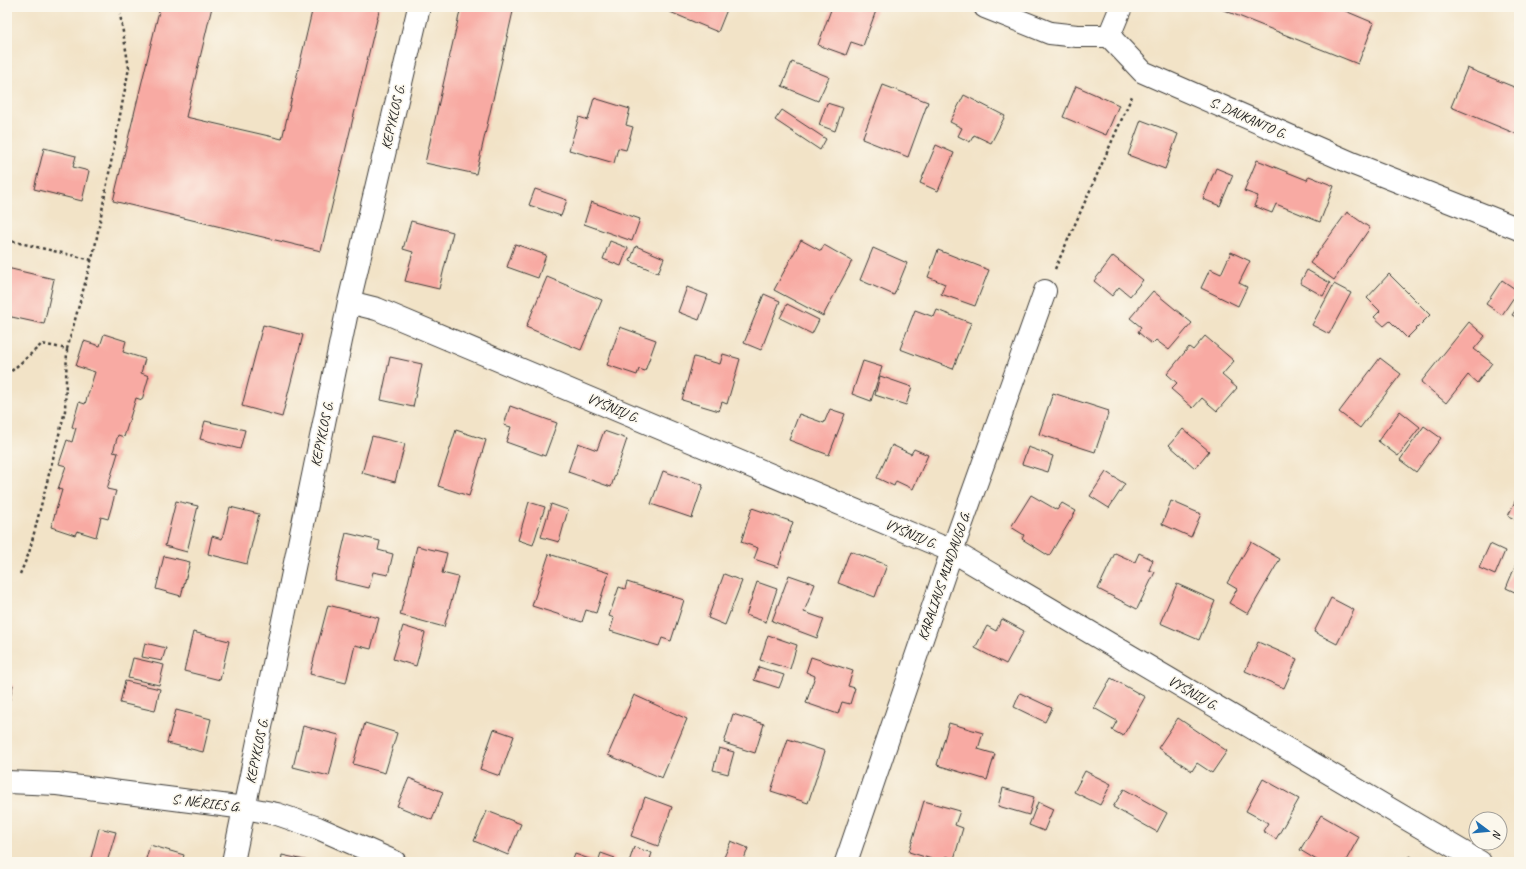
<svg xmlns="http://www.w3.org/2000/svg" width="1526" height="869" viewBox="0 0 1526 869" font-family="Caveat,sans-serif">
	<rect width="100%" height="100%" fill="#fbf7ec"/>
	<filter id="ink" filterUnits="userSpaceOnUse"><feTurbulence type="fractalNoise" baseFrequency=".025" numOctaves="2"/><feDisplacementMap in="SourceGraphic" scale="8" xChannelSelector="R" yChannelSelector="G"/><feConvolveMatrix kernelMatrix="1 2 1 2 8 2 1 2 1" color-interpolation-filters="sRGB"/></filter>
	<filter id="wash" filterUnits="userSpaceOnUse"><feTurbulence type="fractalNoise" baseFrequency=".012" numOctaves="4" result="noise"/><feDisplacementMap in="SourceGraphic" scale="16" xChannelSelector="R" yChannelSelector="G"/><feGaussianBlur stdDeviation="0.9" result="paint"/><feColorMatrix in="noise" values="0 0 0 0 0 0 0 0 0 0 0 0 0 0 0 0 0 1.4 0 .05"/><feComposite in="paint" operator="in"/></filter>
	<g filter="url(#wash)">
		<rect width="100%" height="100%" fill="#f2e3c7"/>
		<g id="blocks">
			<!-- building -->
			<path fill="#f8aaa3" d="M160,7H212L186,117L282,139L313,7H380L321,251L113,201Z
				M461,7H514L476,174L425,163Z
				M658,7H728L718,32Z
				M832,7L877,8L863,46L851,42L846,55L818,45Z
				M1216,7H1336L1374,23L1358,64Z
				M792,62L829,77L818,101L782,86Z
				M1467,68L1519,89V135L1451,107Z
				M883,85L928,102L908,157L862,139Z
				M1076,86L1119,105L1106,135L1063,117Z
				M964,95L1005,116L991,143L974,135L970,142L958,136L962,128L950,122Z
				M594,98L630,109L626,125L633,127L626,150L618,148L614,163L569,150L579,117L588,120Z
				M827,103L843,108L835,131L819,125Z
				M782,110L826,139L820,150L775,120Z
				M1141,120L1178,134L1165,169L1128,155Z
				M936,145L954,153L938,191L920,183Z
				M44,148L76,156L73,167L89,171L82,201L34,189Z
				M1257,160L1307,180L1309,176L1334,186L1320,222L1276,204L1272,213L1254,206L1258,196L1244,191Z
				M1216,168L1233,175L1220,206L1203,199Z
				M535,189L567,200L561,216L529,205Z
				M591,202L640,219L632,241L584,224Z
				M1347,212L1370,228L1334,280L1310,263Z
				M411,221L453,232L439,289L405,281L413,252L403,249Z
				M801,240L821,251L824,245L852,261L823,316L774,290Z
				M610,241L628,248L621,266L603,259Z
				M515,244L546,255L538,278L507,267Z
				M636,246L664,258L658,273L630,261Z
				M873,248L907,263L894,295L860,280Z
				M938,250L989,270L975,306L941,294L945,284L928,277Z
				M1231,252L1250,261L1239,283L1247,287L1238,306L1201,288L1210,269L1221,274Z
				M1113,256L1143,280L1130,296L1119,287L1112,296L1094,281Z
				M7,268L54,279L44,324L7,316Z
				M1307,270L1330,283L1323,296L1300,283Z
				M1389,274L1430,315L1407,338L1390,321L1384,326L1374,317L1380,311L1367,298Z
				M547,277L602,300L581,350L526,327Z
				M1502,280L1518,291L1502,315L1486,304Z
				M1334,284L1351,293L1329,334L1312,325Z
				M687,287L708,295L699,320L678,312Z
				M1153,291L1192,323L1169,350L1156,340L1152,344L1138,332L1141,327L1130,318Z
				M764,294L780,301L761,350L744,343Z
				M787,304L819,320L812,334L780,318Z
				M1519,305V319L1512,315Z
				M915,310L934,317L937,310L971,323L953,369L900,349Z
				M1469,322L1485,336L1474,349L1492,363L1477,383L1468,375L1446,403L1421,382Z
				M263,325L303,335L282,417L242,406Z
				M620,327L656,340L645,371L639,369L637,375L607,365Z
				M104,334L126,341L123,352L145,359L141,373L149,376L142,400L136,398L124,437L118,435L113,452L118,453L107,489L116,491L108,519L101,517L96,537L77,531L75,535L51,527L62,490L58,489L66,466L59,464L67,440L72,442L76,428L72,427L79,402L85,404L95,372L76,366L84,341L100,346Z
				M1205,336L1234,361L1222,375L1237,388L1217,411L1202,398L1193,408L1171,389L1177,383L1167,374L1189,347L1193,350Z
				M723,354L740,359L727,404L722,402L719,411L682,400L694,357L720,364Z
				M390,357L422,364L413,407L381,400Z
				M1380,358L1401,374L1360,428L1339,412Z
				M863,361L882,367L871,401L852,394Z
				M880,376L912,387L906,405L875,395Z
				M1053,393L1109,411L1095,452L1039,434Z
				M510,406L557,423L545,456L506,442L511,427L504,425Z
				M830,409L845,414L829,455L789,440L799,414L824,423Z
				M1400,411L1420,427L1398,456L1378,441Z
				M205,421L245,430L240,449L200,439Z
				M1424,426L1441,438L1416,472L1400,460Z
				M1183,429L1209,451L1195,468L1169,445Z
				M456,430L486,440L469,496L438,486Z
				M604,431L627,439L611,487L568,472L578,443L597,450Z
				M372,436L405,444L395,482L362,473Z
				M892,445L911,454L914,449L928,455L913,489L896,481L894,486L877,478Z
				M1028,447L1053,456L1048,472L1022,464Z
				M663,471L703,485L692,518L651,504Z
				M1106,472L1125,484L1109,508L1090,496Z
				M1519,493V521L1508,516Z
				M1031,495L1057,510L1062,503L1076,511L1049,556L1022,539L1024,535L1011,527Z
				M176,501L198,506L187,552L165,546Z
				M1171,501L1201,514L1191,537L1162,524Z
				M529,502L545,507L533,545L518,540Z
				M551,504L568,510L559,542L541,537Z
				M230,507L259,514L247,564L208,554L212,536L222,539Z
				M752,508L793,522L778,567L754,559L758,548L741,542Z
				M346,533L380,541L378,550L393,554L388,575L373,572L369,588L335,580Z
				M1251,542L1280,559L1248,614L1229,603L1237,589L1227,583Z
				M1490,544L1505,551L1495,575L1479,568Z
				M417,546L447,553L442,573L458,577L444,627L400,615Z
				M850,551L887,565L875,597L838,583Z
				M1115,553L1135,562L1139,553L1153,560L1149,570L1155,572L1137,609L1098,589Z
				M549,554L609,573L596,613L586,610L582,622L532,606Z
				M164,556L190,562L181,596L156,589Z
				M1519,557V594L1506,588Z
				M724,574L742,581L725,625L708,618Z
				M789,575L815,584L804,612L824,619L817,638L772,621Z
				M627,582L684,600L671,641L662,638L659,646L610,631L614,618L609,616L619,587L625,589Z
				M757,582L777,589L766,622L746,615Z
				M1177,584L1215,601L1199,640L1160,623Z
				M1331,598L1354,610L1337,644L1314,632Z
				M328,605L379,618L371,649L355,645L346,683L310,674Z
				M1002,619L1024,631L1006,664L975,648L987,626L996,631Z
				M403,626L425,633L416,666L393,659Z
				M193,632L229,641L220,680L184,671Z
				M768,635L797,645L790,669L760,660Z
				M1258,642L1297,659L1284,688L1245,671Z
				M145,643L166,648L162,661L142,657Z
				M811,657L853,671L848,686L855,688L850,704L842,702L838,714L806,703L815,676L806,672Z
				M133,658L164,665L159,685L128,678Z
				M759,667L784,675L779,688L754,680Z
				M1111,678L1145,697L1123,736L1112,730L1117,721L1094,708Z
				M125,681L160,689L155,711L120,703Z
				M7,684L13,685L8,707H7Z
				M1020,693L1052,708L1045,722L1014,707Z
				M634,695L687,719L662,778L608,755Z
				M176,710L211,719L203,752L167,743Z
				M733,714L764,724L755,753L724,743Z
				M1178,718L1227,751L1212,773L1197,763L1192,771L1158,748Z
				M365,723L397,733L385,773L353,764Z
				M949,723L983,733L978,749L995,754L987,780L937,765Z
				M303,726L339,735L329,776L293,767Z
				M494,729L514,736L500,776L480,769Z
				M788,739L825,751L808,803L771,791Z
				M719,748L734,752L728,774L713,770Z
				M1085,771L1111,784L1100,805L1074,792Z
				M409,778L443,792L432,820L397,806Z
				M1263,779L1299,799L1276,839L1263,831L1268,823L1246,811Z
				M1003,788L1034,797L1029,815L998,806Z
				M1124,789L1167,813L1157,832L1113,807Z
				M645,797L672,807L658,846L631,836Z
				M924,801L960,811L955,825L963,828L954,859L946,856L944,862H941L909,852Z
				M1038,802L1053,809L1044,831L1029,825Z
				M487,811L521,824L508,855L474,841Z
				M1321,815L1359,837L1345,862H1320L1300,850Z
				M99,828L116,832L107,862H90Z
				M731,841L748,848L743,862H722Z
				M150,845L184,855L182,862H145Z
				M634,847L652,853L649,862H629Z
				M601,853L615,858L613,862H572L575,854L598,862Z
				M282,855L309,861V862H281Z
				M1410,856L1421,862H1407Z"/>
		</g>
	</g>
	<g filter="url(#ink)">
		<use href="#blocks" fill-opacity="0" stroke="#3c3a36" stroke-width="1"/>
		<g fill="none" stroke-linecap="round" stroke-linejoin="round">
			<defs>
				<path id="minor" d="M1109,36L1143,72L1354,164L1519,229
					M349,302L377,309L952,551L1480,862
					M7,782L57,784L245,808L277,814L318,828L395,862
					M233,862L349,302L419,7
					M846,862L952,551L1045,291"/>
				<path id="secondary" d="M985,7L1050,33L1077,36H1109L1121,7"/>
			</defs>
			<!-- minor casing -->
			<use href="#minor" stroke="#3c3a36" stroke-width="24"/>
			<!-- secondary casing -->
			<use href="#secondary" stroke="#3c3a36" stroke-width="24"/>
			<!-- path -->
			<path stroke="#3c3a36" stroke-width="2.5" stroke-dasharray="3 3" stroke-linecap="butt" d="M7,240L92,260
				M1055,269L1133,94
				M7,375L42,344L67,349L95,247L129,68L120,14
				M20,574L29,553L65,411L67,349"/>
			<!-- minor -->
			<use href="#minor" stroke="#fff" stroke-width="22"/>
			<!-- secondary -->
			<use href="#secondary" stroke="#fff" stroke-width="22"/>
		</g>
	</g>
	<g text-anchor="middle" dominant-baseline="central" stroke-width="3.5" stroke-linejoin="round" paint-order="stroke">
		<!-- street labels -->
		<g font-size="14" fill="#1c1c1c" stroke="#fbf7ec">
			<text transform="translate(393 117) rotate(-77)">KEPYKLOS G.</text>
			<text transform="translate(1248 118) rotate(24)">S. DAUKANTO G.</text>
			<text transform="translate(613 408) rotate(23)">VYŠNIŲ G.</text>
			<text transform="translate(322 434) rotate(-78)">KEPYKLOS G.</text>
			<text transform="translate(911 534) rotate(23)">VYŠNIŲ G.</text>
			<text transform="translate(944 576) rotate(-71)">KARALIAUS MINDAUGO G.</text>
			<text transform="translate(1193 693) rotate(30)">VYŠNIŲ G.</text>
			<text transform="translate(257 751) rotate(-78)">KEPYKLOS G.</text>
			<text transform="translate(206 803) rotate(7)">S. NĖRIES G.</text>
		</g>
	</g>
	<!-- margin -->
	<rect width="1526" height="869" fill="none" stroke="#fbf7ec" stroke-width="24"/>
	<!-- north arrow -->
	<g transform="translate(1488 831) rotate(106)"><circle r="19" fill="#fbf7ec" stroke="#a29f99"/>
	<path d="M0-3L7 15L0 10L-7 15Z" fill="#1f6fb2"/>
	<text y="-6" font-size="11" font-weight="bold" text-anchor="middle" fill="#1c1c1c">N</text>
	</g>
</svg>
